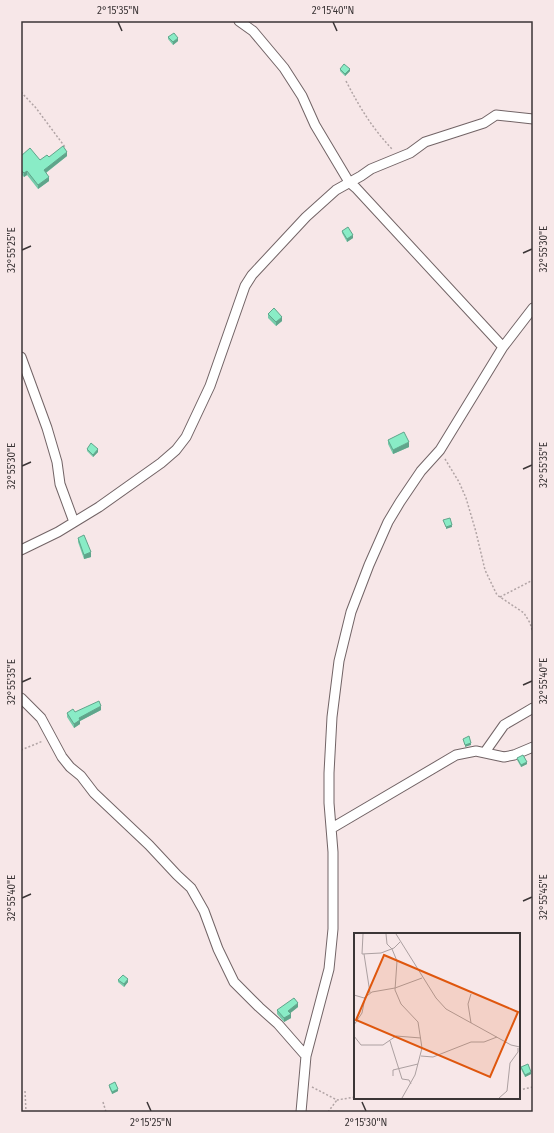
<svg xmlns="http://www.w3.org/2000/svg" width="554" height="1133" viewBox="0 0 554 1133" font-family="'Fira Sans',sans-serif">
	<rect width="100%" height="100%" fill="#f7e7e8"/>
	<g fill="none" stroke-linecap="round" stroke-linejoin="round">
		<defs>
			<path id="minor" d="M239,21L253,31L284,68L302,96L315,125L349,182L356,188L503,347
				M21,357L47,428L57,462L60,484L74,522
				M21,550L58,532L99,507L161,463L176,450L186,437L210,386L245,286L252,275L306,217L336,190L361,176L371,169L410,153L425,142L484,123L496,115L533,119
				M21,698L41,718L62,757L70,767L81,776L94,793L149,845L177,875L191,888L204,911L218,949L234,982L259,1007L278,1024L306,1056
				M485,752L504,725L533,708
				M332,828L456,755L476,751L504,757L514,755L533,747
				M301,1112L306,1056L329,969L333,929V852L329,803V773L332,717L339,661L351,612L369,565L388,522L400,502L421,471L440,450L503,347L533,308"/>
		</defs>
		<!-- minor casing -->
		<use href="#minor" stroke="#726466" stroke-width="11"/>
		<!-- path -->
		<path stroke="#b1a4a5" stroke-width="1.5" stroke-dasharray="2 2" stroke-linecap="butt" d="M346,81C360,108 372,128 393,150
			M21,92L36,108L65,147
			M445,459L459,482L466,498L476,532L485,570L497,595L524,613L530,623L533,633
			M500,597L533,580
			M21,750L43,741
			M312,1087L337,1100L355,1097
			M519,1090L533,1087
			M25,1091L26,1112
			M483,1098H492
			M103,1102L106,1112
			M328,1112L337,1100"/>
		<!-- minor -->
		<use href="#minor" stroke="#fff" stroke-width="9"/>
	</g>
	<!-- wall -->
	<path fill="#76cbaa" d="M168,37L178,41L173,45L168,39Z
		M340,69L350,71L345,76L340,71Z
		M21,156L40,160L49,157L67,156L46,173L49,181L38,189L27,175L24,177L21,174Z
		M342,231L353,238L347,242L342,233Z
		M268,314L282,321L276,326L268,318Z
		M388,440L409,447L393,454L388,444Z
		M87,449L98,452L93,457L87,451Z
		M78,538L91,557L84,559L78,542Z
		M101,710L80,721V724L74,728L67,717V713Z
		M517,758L527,764L521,767L517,760Z
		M118,980L128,982L124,987L118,982Z
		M298,1007L290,1013L291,1018L284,1022L277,1014V1010Z
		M521,1067L531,1074L525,1077L521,1069Z
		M109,1085L118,1091L112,1094L109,1087Z"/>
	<!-- shaded-wall -->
	<path fill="#60a58b" d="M178,38V41L173,45V42Z
		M350,69V71L345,76V74Z
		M67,152V156L44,174V170Z
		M27,171V175L24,177V173Z
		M49,177V181L38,189V185Z
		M353,235V238L347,242V239Z
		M282,317V321L276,326V322Z
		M409,442V447L393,454V450Z
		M98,449V452L93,457V455Z
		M452,525V527L446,529V527Z
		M91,552V557L84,559V555Z
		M101,706V710L80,721V724L74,728V724L79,718Z
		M471,743V745L465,747V745Z
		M527,762V764L521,767V765Z
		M128,979V982L124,987V984Z
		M298,1003V1007L288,1015V1011Z
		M291,1014V1018L284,1022V1018Z
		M531,1072V1074L525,1077V1075Z
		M118,1089V1091L112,1094V1092Z"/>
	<!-- building -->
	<path fill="#89ecc6" stroke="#60a58b" d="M174,33L178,38L173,42L168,37Z
		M344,64L350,69L345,74L340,69Z
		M63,146L67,152L44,170L49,177L38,185L27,171L24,173L21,170V156L30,148L40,160L47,155L49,157Z
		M348,227L353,235L347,239L342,231Z
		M274,308L282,317L276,322L268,314Z
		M404,432L409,442L393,450L388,440Z
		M91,443L98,449L93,455L87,449Z
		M450,518L452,525L446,527L443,520Z
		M84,535L91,552L84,555L78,538Z
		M99,701L101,706L79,718L80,720L74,724L67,713L73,709L75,712Z
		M469,736L471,743L465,745L463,739Z
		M523,755L527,762L521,765L517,758Z
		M123,975L128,979L124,984L118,980Z
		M294,998L298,1003L288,1011L291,1014L284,1018L277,1010Z
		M528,1064L531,1072L525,1075L521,1067Z
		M115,1082L118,1089L112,1092L109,1085Z"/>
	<!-- ticks -->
	<path fill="none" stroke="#3b3536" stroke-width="1.5" d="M118,22L122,31M333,22L337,31M22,250L31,246M523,253L532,249M22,466L31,462M523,469L532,465M22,682L31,678M523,685L532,681M22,898L31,894M523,901L532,897M147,1102L151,1111M362,1102L366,1111"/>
	<!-- overview -->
	<g transform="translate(354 933)">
		<rect width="166" height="166" fill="#f7e7e8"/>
		<path fill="none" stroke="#aca0a1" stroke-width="1" d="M9,1L8,21L27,20L40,15L46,9M32,1L33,11L38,16M42,1L82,65L92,76L157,112L166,114M38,16L43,28L41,57L47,71L64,89L68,115L61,142L48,165M10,21L16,60M0,62L10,65L18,59L41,55L68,45M117,90L114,71L117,61M0,92L8,80L11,65M0,103L7,112H29L42,103L67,105M36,108L48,146L55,147L57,151M67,123L79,124L117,109H130L143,104M39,143V137L64,131M145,165L153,158L156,130L164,119V115"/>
		<path fill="#df570e" fill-opacity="0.15" stroke="#df570e" stroke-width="2" d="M30,22L164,79L136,144L2,87Z"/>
		<rect width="166" height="166" fill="none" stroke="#3b3536" stroke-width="2"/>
	</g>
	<!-- border -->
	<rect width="554" height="1133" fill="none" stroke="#f7e7e8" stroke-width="44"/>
	<rect x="22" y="22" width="510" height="1089" fill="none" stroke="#3b3536" stroke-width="1.5"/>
	<g font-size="10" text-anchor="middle" fill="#3b3536">
		<text x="118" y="14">2°15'35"N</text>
		<text x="333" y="14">2°15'40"N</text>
		<text transform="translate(543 249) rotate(-90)" y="4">32°55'30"E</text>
		<text transform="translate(11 250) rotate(-90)" y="4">32°55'25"E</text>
		<text transform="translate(543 465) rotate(-90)" y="4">32°55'35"E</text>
		<text transform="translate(11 466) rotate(-90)" y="4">32°55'30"E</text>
		<text transform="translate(543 681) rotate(-90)" y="4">32°55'40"E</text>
		<text transform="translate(11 682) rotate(-90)" y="4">32°55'35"E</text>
		<text transform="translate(543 897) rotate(-90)" y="4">32°55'45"E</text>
		<text transform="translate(11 898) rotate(-90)" y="4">32°55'40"E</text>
		<text x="151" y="1126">2°15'25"N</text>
		<text x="366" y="1126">2°15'30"N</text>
	</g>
</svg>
